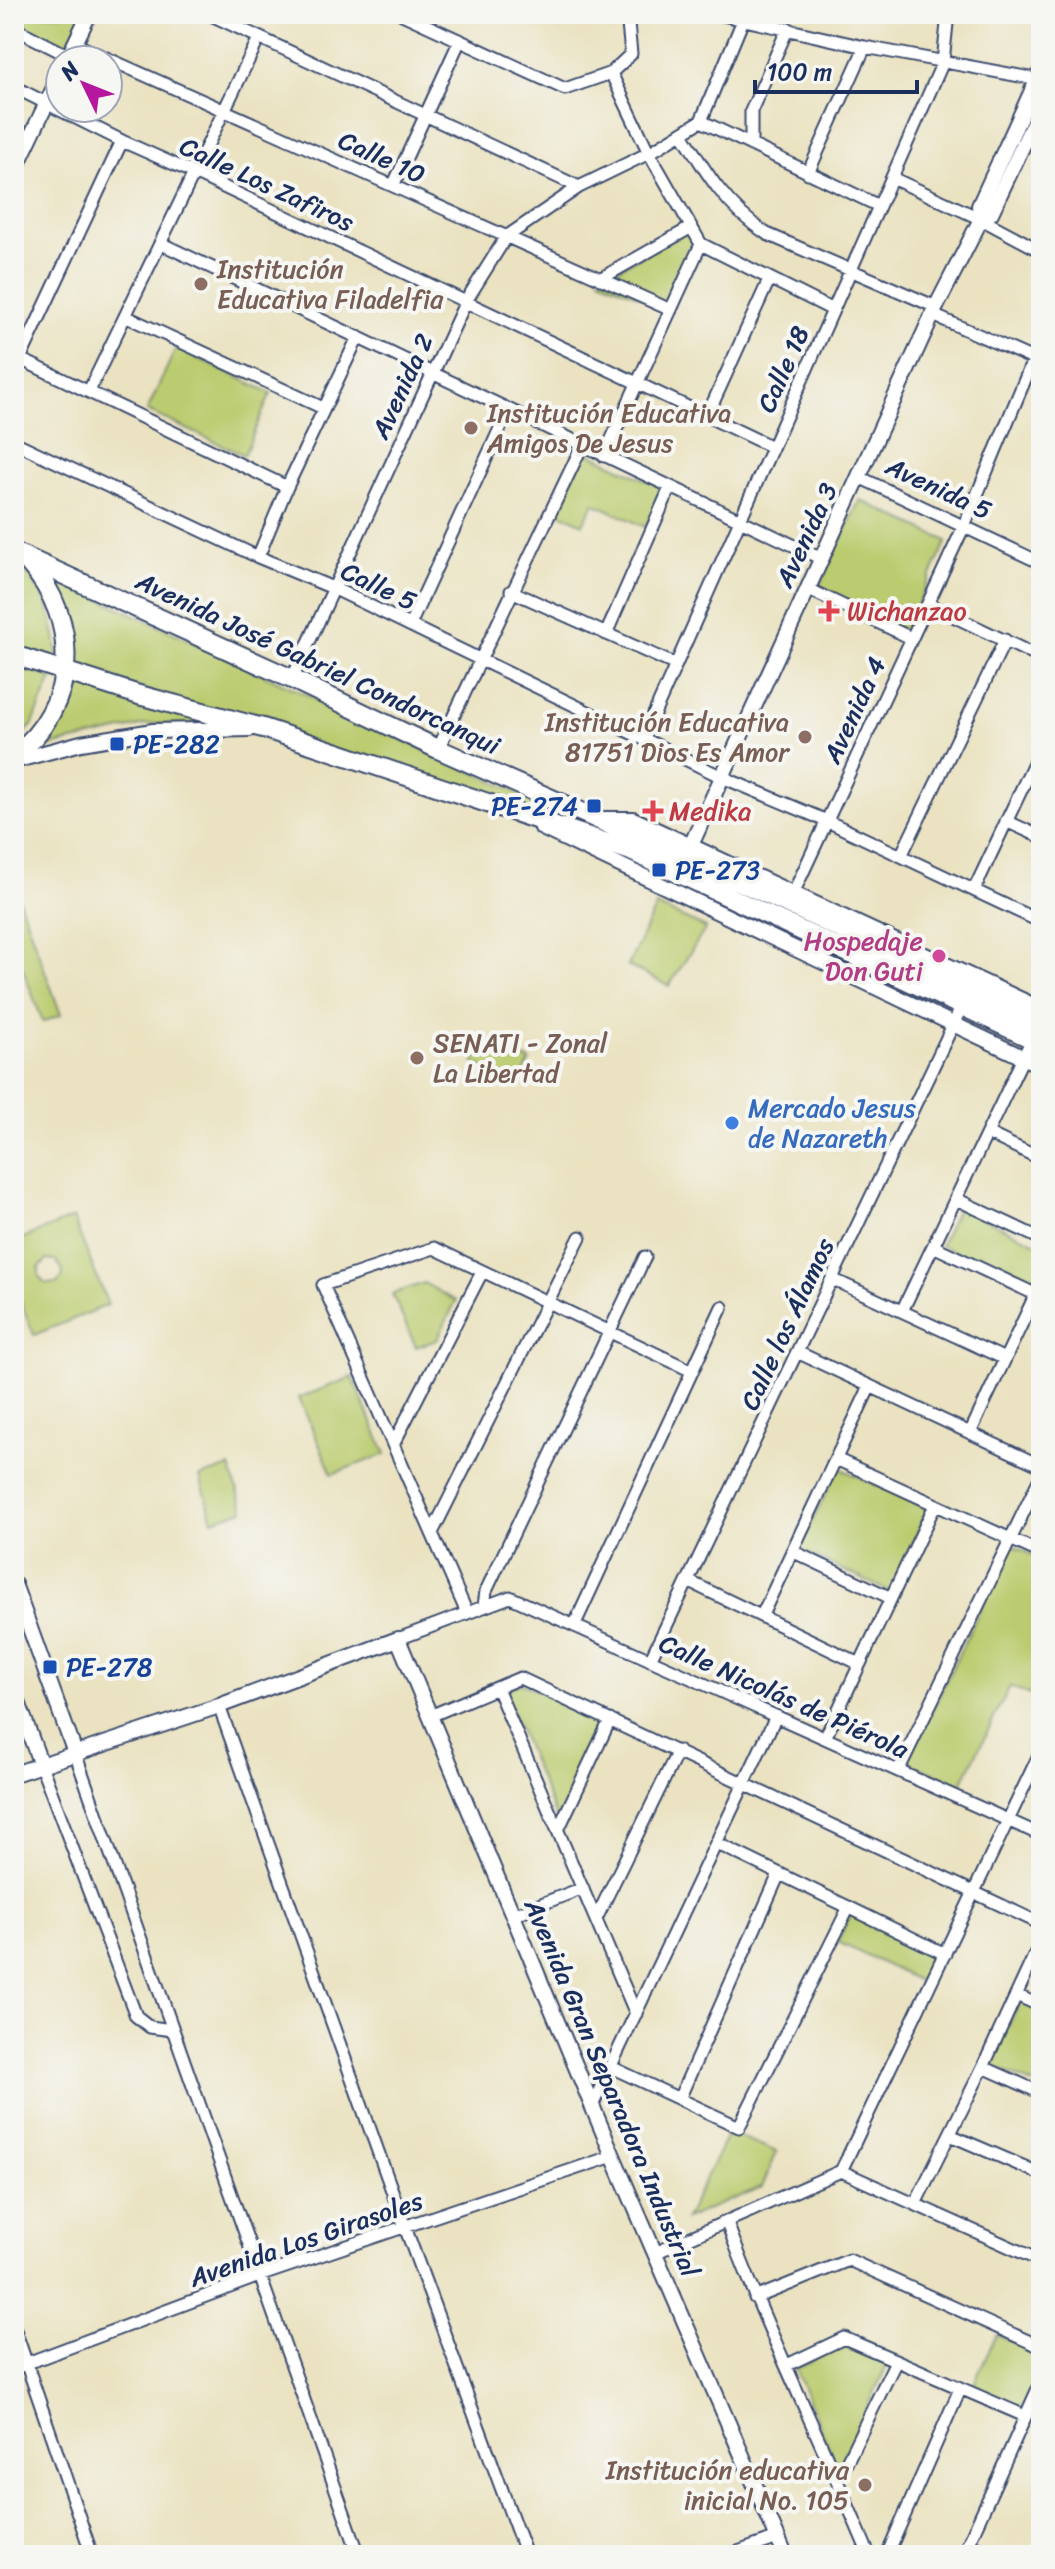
<svg xmlns="http://www.w3.org/2000/svg" width="1055" height="2569" viewBox="0 0 1055 2569" font-family="Sriracha,sans-serif">
	<rect width="100%" height="100%" fill="#f6f6f2"/>
	<filter id="ink" filterUnits="userSpaceOnUse"><feTurbulence type="fractalNoise" baseFrequency=".0125" numOctaves="2"/><feDisplacementMap in="SourceGraphic" scale="16" xChannelSelector="R" yChannelSelector="G"/><feConvolveMatrix kernelMatrix="1 2 1 2 8 2 1 2 1" color-interpolation-filters="sRGB"/></filter>
	<filter id="wash" filterUnits="userSpaceOnUse"><feTurbulence type="fractalNoise" baseFrequency=".006" numOctaves="4" result="noise"/><feDisplacementMap in="SourceGraphic" scale="32" xChannelSelector="R" yChannelSelector="G"/><feGaussianBlur stdDeviation="1.8" result="paint"/><feColorMatrix in="noise" values="0 0 0 0 0 0 0 0 0 0 0 0 0 0 0 0 0 1.4 0 .05"/><feComposite in="paint" operator="in"/></filter>
	<g filter="url(#wash)">
		<rect width="100%" height="100%" fill="#eae2c0"/>
		<!-- green -->
		<path fill="#bbcc6f" stroke="#6b7e66" stroke-width="2" fill-rule="evenodd" d="M14,14H84L69,56L14,28Z
			M690,228L701,244L671,310L600,279Z
			M176,348L271,393L244,455L147,411Z
			M585,451L664,489L645,527L594,503L583,524L556,511Z
			M860,500L947,541L905,631L817,590Z
			M14,560C46,586 56,624 58,664L14,647Z
			M45,573L617,839L71,667C75,624 67,609 45,573Z
			M14,664L52,678L32,726L14,741Z
			M69,682L224,724H149L32,750C52,728 67,712 69,682Z
			M14,886L61,1015L43,1022L14,946Z
			M656,906L706,928L669,986L628,966Z
			M487,1040L530,1061L519,1084L474,1063Z
			M958,1207L1041,1245V1273L1034,1288L940,1245Z
			M73,1218L108,1305L34,1335L14,1285V1242ZM47,1260L56,1261L63,1270L62,1278L56,1284L44,1283L39,1276V1268Z
			M424,1283L456,1301L437,1340L416,1347L392,1294Z
			M352,1377L386,1454L332,1474L299,1398Z
			M230,1467L244,1510L213,1520L200,1477Z
			M839,1468L928,1509L890,1592L798,1549Z
			M1011,1545L1041,1559V1700L1010,1686L961,1785L907,1762Z
			M521,1683L603,1721L558,1822L503,1691Z
			M851,1914L936,1956L921,1982L838,1942Z
			M1020,2002L1041,2012V2088L989,2065Z
			M729,2132L777,2152L762,2187L685,2219Z
			M996,2335L1041,2354V2367L1023,2408L973,2386Z
			M845,2345L888,2364L838,2470L795,2369Z"/>
	</g>
	<g filter="url(#ink)">
		<g fill="none" stroke-linecap="round" stroke-linejoin="round">
			<defs>
				<path id="minor" d="M209,14L579,187
					M402,14L565,89L611,73L631,54L627,14
					M718,14L865,47L1041,80
					M14,28L69,56
					M75,44L671,310
					M611,73L649,153L701,244L833,310
					M14,87L122,141L194,173L772,447
					M701,121L879,206
					M701,121L743,20
					M682,133C706,173 727,208 767,234L936,307
					M751,145V111L788,28
					M808,173L865,47
					M892,178L981,219L1041,251
					M393,186L460,40
					M160,243L822,559
					M600,279L690,228
					M933,315L1033,359
					M125,316L323,408
					M14,356L287,487
					M14,372L122,141
					M89,391L259,38
					M707,416L769,280
					M14,442L258,557L333,588L722,777L827,821L1041,922
					M604,456L701,244
					M859,477L1041,563
					M258,557L287,487L358,337
					M808,589L911,638
					M511,591L676,665
					M928,604L1041,658
					M410,625L508,411
					M606,634L670,488
					M292,679L466,301L506,237L579,187L649,153L701,121
					M643,739L943,62L948,14
					M438,749L582,446
					M1006,821L1041,837
					M901,856L1005,640
					M974,890L1041,748
					M791,898L964,526L1041,341
					M987,1133L1041,1159
					M956,1199L1041,1239
					M933,1246L1035,1294
					M832,1279L1005,1359
					M902,1311L1032,1039
					M797,1352L1041,1466
					M970,1433L1041,1283
					M393,1445L482,1272
					M836,1459L1041,1553
					M432,1533L580,1237
					M792,1551L891,1598
					M688,1581L860,1664
					M484,1606L486,1591L645,1257
					M467,1613L323,1285L434,1248L692,1371
					M762,1615L870,1386
					M574,1626L722,1307
					M398,1639L510,1597L1041,1835
					M650,1660L962,1006
					M497,1688L636,2014
					M219,1706L405,2227L526,2555
					M430,1716L520,1678L1041,1924
					M825,1738L935,1505
					M75,1753L359,2555
					M41,1765L136,2016L150,2027L172,2030
					M898,1771L1041,1476
					M558,1830L610,1720
					M716,1843L945,1954
					M513,1915L583,1888
					M596,1919L678,1751
					M1016,1995L1041,2006
					M611,2067L739,2127L849,1907
					M983,2067L1041,2093
					M679,2099L779,1874
					M592,2106L776,1716
					M950,2135L1041,2174
					M841,2171L1041,1751
					M841,2171L1041,2261
					M915,2204L983,2067L1041,1941
					M727,2223C769,2336 823,2444 869,2555
					M655,2253L841,2171
					M755,2298L849,2260L1041,2347
					M14,2327L92,2555
					M787,2365L844,2338L1025,2416
					M14,2368L259,2276L613,2156
					M838,2480L896,2361
					M968,2543L995,2555
					M729,2555L778,2538
					M887,2555L960,2389
					M963,2555L1041,2382"/>
				<path id="tertiary" d="M67,60L89,14
					M14,172L60,75
					M981,219L979,206L1041,71
					M14,761L81,743L153,731L250,729
					M601,819H633L1041,1009
					M542,828L1041,1066
					M682,865L936,307L981,219L991,213L1041,107
					M14,1584L75,1753
					M14,1691L41,1765
					M14,1774L219,1706L398,1639L613,2156L785,2555"/>
				<path id="trunk" d="M14,552L292,679L438,749L756,889L1041,1024
					M14,655L139,695L263,728L631,851L1041,1043
					M14,756C78,706 82,622 28,562"/>
			</defs>
			<!-- minor casing -->
			<use href="#minor" stroke="#3a4a6d" stroke-width="15"/>
			<!-- tertiary casing -->
			<use href="#tertiary" stroke="#3a4a6d" stroke-width="18"/>
			<!-- trunk casing -->
			<use href="#trunk" stroke="#3a4a6d" stroke-width="22"/>
			<!-- minor -->
			<use href="#minor" stroke="#fff" stroke-width="11"/>
			<!-- tertiary -->
			<use href="#tertiary" stroke="#fff" stroke-width="14"/>
			<!-- trunk -->
			<use href="#trunk" stroke="#fff" stroke-width="18"/>
		</g>
	</g>
	<!-- markers -->
	<g fill="#8d6e63" stroke="#f6f6f2" stroke-width="3">
		<circle cx="201" cy="284" r="8"/>
		<circle cx="471" cy="428" r="8"/>
		<circle cx="805" cy="737" r="8"/>
		<circle cx="417" cy="1058" r="8"/>
		<circle cx="865" cy="2485" r="8"/>
	</g>
	<g fill="#e0444e" stroke="#f6f6f2" stroke-width="3">
		<path d="M825 599h8v8h8v8h-8v8h-8v-8h-8v-8h8z"/>
		<path d="M649 799h8v8h8v8h-8v8h-8v-8h-8v-8h8z"/>
	</g>
	<g fill="#1a4fb4" stroke="#f6f6f2" stroke-width="3">
		<rect x="109" y="736" width="16" height="16" rx="4"/>
		<rect x="586" y="798" width="16" height="16" rx="4"/>
		<rect x="651" y="862" width="16" height="16" rx="4"/>
		<rect x="42" y="1659" width="16" height="16" rx="4"/>
	</g>
	<circle fill="#d1479c" stroke="#f6f6f2" stroke-width="3" cx="939" cy="956" r="8"/>
	<circle fill="#3f7fe0" stroke="#f6f6f2" stroke-width="3" cx="732" cy="1123" r="8"/>
	<g text-anchor="middle" dominant-baseline="central" stroke-width="8" stroke-linejoin="round" paint-order="stroke">
		<!-- street labels -->
		<g font-size="26" fill="#1b2f5e" stroke="#f6f6f2">
			<text transform="translate(382 157) rotate(24)">Calle 10</text>
			<text transform="translate(267 184) rotate(25)">Calle Los Zafiros</text>
			<text transform="translate(783 369) rotate(-66)">Calle 18</text>
			<text transform="translate(402 386) rotate(-65)">Avenida 2</text>
			<text transform="translate(939 488) rotate(25)">Avenida 5</text>
			<text transform="translate(806 535) rotate(-65)">Avenida 3</text>
			<text transform="translate(379 586) rotate(25)">Calle 5</text>
			<text transform="translate(318 663) rotate(25)">Avenida José Gabriel Condorcanqui</text>
			<text transform="translate(854 710) rotate(-65)">Avenida 4</text>
			<text transform="translate(787 1324) rotate(-65)">Calle los Álamos</text>
			<text transform="translate(784 1696) rotate(24)">Calle Nicolás de Piérola</text>
			<text transform="translate(612 2088) rotate(67)">Avenida Gran Separadora Industrial</text>
			<text transform="translate(306 2239) rotate(-19)">Avenida Los Girasoles</text>
		</g>
		<!-- education labels -->
		<g font-size="26" fill="#785e54" stroke="#f6f6f2" text-anchor="start">
			<text x="217" y="269">Institución<tspan x="217" dy="30">Educativa Filadelfia</tspan></text>
			<text x="487" y="413">Institución Educativa<tspan x="487" dy="30">Amigos De Jesus</tspan></text>
			<text x="789" y="722" text-anchor="end">Institución Educativa<tspan x="789" dy="30">81751 Dios Es Amor</tspan></text>
			<text x="433" y="1043">SENATI - Zonal<tspan x="433" dy="30">La Libertad</tspan></text>
			<text x="849" y="2470" text-anchor="end">Institución educativa<tspan x="849" dy="30">inicial No. 105</tspan></text>
		</g>
		<!-- health labels -->
		<g font-size="26" fill="#be3a42" stroke="#f6f6f2" text-anchor="start">
			<text x="847" y="611">Wichanzao</text>
			<text x="669" y="811">Medika</text>
		</g>
		<!-- transit labels -->
		<g font-size="26" fill="#164399" stroke="#f6f6f2" text-anchor="start">
			<text x="133" y="744">PE-282</text>
			<text x="578" y="806" text-anchor="end">PE-274</text>
			<text x="675" y="870">PE-273</text>
			<text x="66" y="1667">PE-278</text>
		</g>
		<!-- hotel labels -->
		<g font-size="26" fill="#b23c85" stroke="#f6f6f2" text-anchor="end">
			<text x="923" y="941">Hospedaje<tspan x="923" dy="30">Don Guti</tspan></text>
		</g>
		<!-- shop labels -->
		<g font-size="26" fill="#366cbe" stroke="#f6f6f2" text-anchor="start">
			<text x="748" y="1108">Mercado Jesus<tspan x="748" dy="30">de Nazareth</tspan></text>
		</g>
	</g>
	<!-- margin -->
	<rect width="1055" height="2569" fill="none" stroke="#f6f6f2" stroke-width="48"/>
	<!-- north arrow -->
	<g transform="translate(84 84) rotate(313)"><circle r="38" fill="#f6f6f2" stroke="#9ea6b7" stroke-width="2"/>
	<path d="M0-6L14 30L0 20L-14 30Z" fill="#b5179e"/>
	<text y="-12" font-size="22" font-weight="bold" text-anchor="middle" fill="#1b2f5e">N</text>
	</g>
	<!-- scale -->
	<path d="M755 80v12h162v-12" fill="none" stroke="#1b2f5e" stroke-width="4"/>
	<text x="767" y="80" font-size="24" fill="#1b2f5e" stroke="#f6f6f2" stroke-width="6" paint-order="stroke">100 m</text>
</svg>
